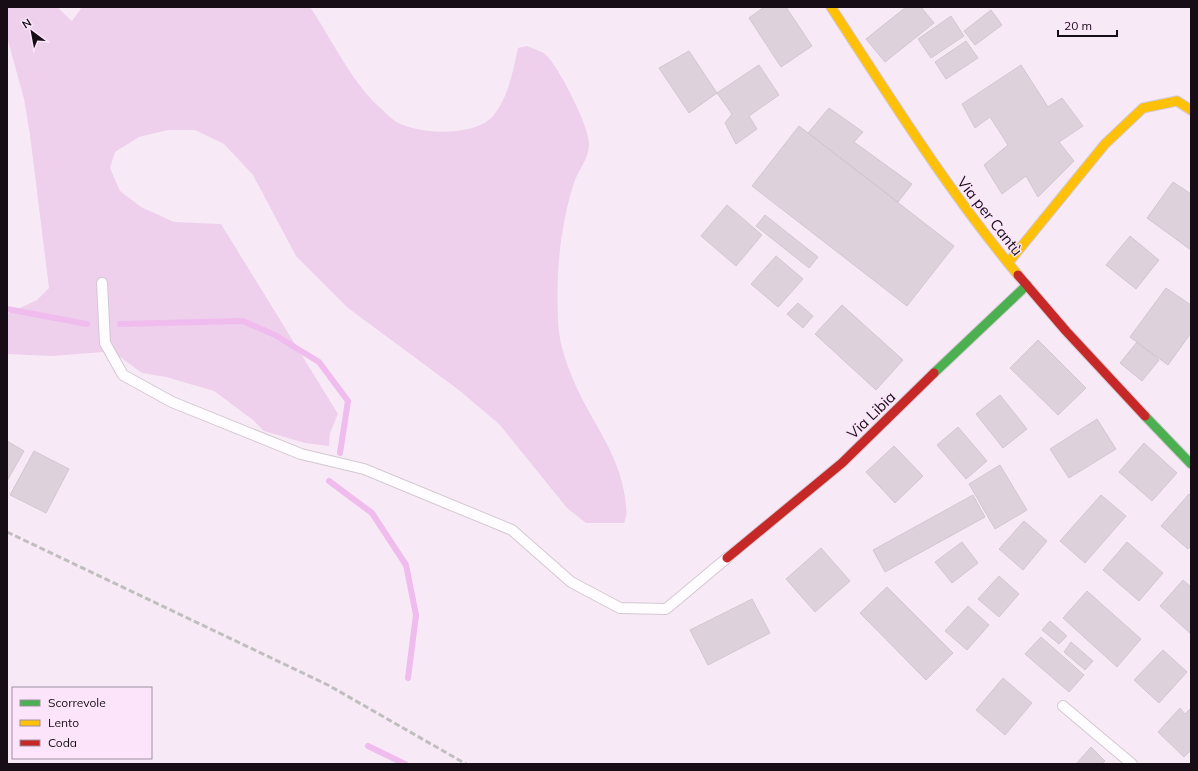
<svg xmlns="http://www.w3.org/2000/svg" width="1198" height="771" viewBox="0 0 1198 771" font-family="Mulish,sans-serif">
	<rect width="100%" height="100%" fill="#f7eaf6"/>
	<!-- green -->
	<path fill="#eed0ec" d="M7,7H57L72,21L82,7H310C331,38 350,79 377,105C383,110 389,117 395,121C417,135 475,137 493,116C508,98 513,71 518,48L527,46C533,49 542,51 546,55C559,67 590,128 589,144C589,159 578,170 574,183C560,226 556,273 558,318C558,339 565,360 573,379C590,421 618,450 625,497C626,507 628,514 624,523H586L567,508L499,424L460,391L348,308L296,256L253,175L224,144L195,130H168L139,137L115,152L110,168L120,191L141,207L174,222L221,224L338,414L330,433L329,446L305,443L264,431L253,420L214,391L166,377L142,373L120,357L103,352L52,356L7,354V314L37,300L49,288L30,135L24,99L7,37Z"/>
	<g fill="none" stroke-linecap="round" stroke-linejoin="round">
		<!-- stream -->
		<path stroke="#efbced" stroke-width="6" d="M7,309L87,324
			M120,324L243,321L275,335L319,362L348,401L340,453
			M329,481L372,513L406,565L416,615L408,678
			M368,746L405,764"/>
	</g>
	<!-- building -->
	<path fill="#ddd2dc" stroke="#d2c7d1" d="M764,7H786L812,46L781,67L749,18Z
		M906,7H921L934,23L885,62L866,39Z
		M991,10L1002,25L975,45L964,31Z
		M951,16L964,36L931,58L918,39Z
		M966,41L978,58L946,79L935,62Z
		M689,51L717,93L689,113L659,68Z
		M759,65L779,95L749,116L757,129L736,144L725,123L732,114L717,93Z
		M1021,65L1048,107L1062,98L1083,126L1059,142L1074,161L1038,197L1026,176L1002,194L984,165L1008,145L990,117L975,128L962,104Z
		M829,108L863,132L854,142L912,184L898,202L808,133Z
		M799,126L954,246L907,306L752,186Z
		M1173,182L1191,194V250L1147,218Z
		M727,205L762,235L736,266L701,236Z
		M765,215L818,257L809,268L756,226Z
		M1130,236L1159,260L1136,289L1106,265Z
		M776,256L803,279L778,307L751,284Z
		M1166,288L1191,305V333L1168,365L1130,337Z
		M798,303L813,316L803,328L787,314Z
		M842,305L903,360L876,390L815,334Z
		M1038,340L1086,388L1058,415L1010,368Z
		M1137,342L1159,360L1142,381L1120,363Z
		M1000,395L1027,429L1003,448L976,414Z
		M1097,419L1116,449L1069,478L1050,449Z
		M958,427L987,461L966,479L937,445Z
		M7,441L24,451L7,481Z
		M1144,443L1177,473L1152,501L1119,472Z
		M894,446L923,476L895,503L866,472Z
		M34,451L69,469L46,513L10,495Z
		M1000,465L1027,510L995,529L969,484Z
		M1189,494L1191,496V546L1188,549L1161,526Z
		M973,495L985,517L885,572L873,550Z
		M1101,495L1126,516L1085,563L1060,541Z
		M1024,521L1047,541L1023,570L999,549Z
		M962,542L978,563L952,583L935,562Z
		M1127,542L1163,573L1139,601L1103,570Z
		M821,548L850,581L815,612L786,579Z
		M999,576L1019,594L999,617L978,599Z
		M1183,580L1191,587V634L1160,606Z
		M887,587L953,653L926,680L860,613Z
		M1087,591L1141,639L1117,667L1063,618Z
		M752,599L770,633L708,665L690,630Z
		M968,606L989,625L967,650L945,631Z
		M1050,621L1067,636L1059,644L1042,630Z
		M1041,637L1084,675L1069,692L1025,654Z
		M1071,642L1093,661L1085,670L1064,652Z
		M1163,650L1187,672L1159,703L1134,680Z
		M1003,678L1032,703L1005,735L976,710Z
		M1180,708L1185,714L1191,708V750L1184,757L1158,732Z
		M1091,747L1105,761L1102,764H1076Z"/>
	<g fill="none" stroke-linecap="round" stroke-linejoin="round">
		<defs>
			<path id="lane" d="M102,283L105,343L123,375L172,402L301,454L364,469L512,530L571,582L620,608L666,609L727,558
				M1063,706L1132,764"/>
			<path id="fast" d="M934,373L1027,285
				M1145,416L1191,464"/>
			<path id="slow" d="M831,7C891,99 948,191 1018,275
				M1008,263L1105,144L1143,108L1177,101L1191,110"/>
			<path id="jam" d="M1018,275L1066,331L1145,416
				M727,558L842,463L934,373"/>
		</defs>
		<!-- lane casing -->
		<use href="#lane" stroke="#d3c8d2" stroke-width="12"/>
		<!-- fast casing -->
		<use href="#fast" stroke="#d3c8d2" stroke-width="11"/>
		<!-- slow casing -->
		<use href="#slow" stroke="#d3c8d2" stroke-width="11"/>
		<!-- jam casing -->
		<use href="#jam" stroke="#d3c8d2" stroke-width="11"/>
		<!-- lane -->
		<use href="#lane" stroke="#fefcfe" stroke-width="10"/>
		<!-- fast -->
		<use href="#fast" stroke="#4caf50" stroke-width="9"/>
		<!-- slow -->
		<use href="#slow" stroke="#ffc107" stroke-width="9"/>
		<!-- jam -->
		<use href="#jam" stroke="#c62828" stroke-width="9"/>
		<!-- rail -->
		<path stroke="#c1bec0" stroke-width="3" stroke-dasharray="6 3" stroke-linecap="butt" d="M7,532L328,685L466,764"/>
	</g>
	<g text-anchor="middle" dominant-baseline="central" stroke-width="3" stroke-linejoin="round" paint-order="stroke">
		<!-- street labels -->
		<g font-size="15" fill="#160d16" stroke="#fce5fa">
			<text transform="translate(990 216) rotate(52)">Via per Cantù</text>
			<text transform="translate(871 415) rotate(-44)">Via Libia</text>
		</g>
	</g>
	<!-- border -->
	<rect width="1198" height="771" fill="none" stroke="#160d16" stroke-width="16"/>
	<!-- legend -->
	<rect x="12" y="687" width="140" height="72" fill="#fce5fa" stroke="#a08f9f"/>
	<rect x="20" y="700" width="20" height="6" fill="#4caf50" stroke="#a08f9f"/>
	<text x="48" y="707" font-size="12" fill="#160d16">Scorrevole</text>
	<rect x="20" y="720" width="20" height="6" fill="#ffc107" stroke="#a08f9f"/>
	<text x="48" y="727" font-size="12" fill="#160d16">Lento</text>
	<rect x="20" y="740" width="20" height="6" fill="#c62828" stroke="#a08f9f"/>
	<text x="48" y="747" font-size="12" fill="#160d16">Coda</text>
	<!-- north arrow -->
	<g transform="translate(32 32) rotate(328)" stroke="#fce5fa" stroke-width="3" paint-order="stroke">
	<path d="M0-3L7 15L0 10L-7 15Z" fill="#160d16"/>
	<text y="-6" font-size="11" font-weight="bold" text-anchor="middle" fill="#160d16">N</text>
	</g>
	<!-- scale -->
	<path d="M1058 30v6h59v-6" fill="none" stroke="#160d16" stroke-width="2"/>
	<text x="1064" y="30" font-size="12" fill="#160d16" stroke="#fce5fa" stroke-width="3" paint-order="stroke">20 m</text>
</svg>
